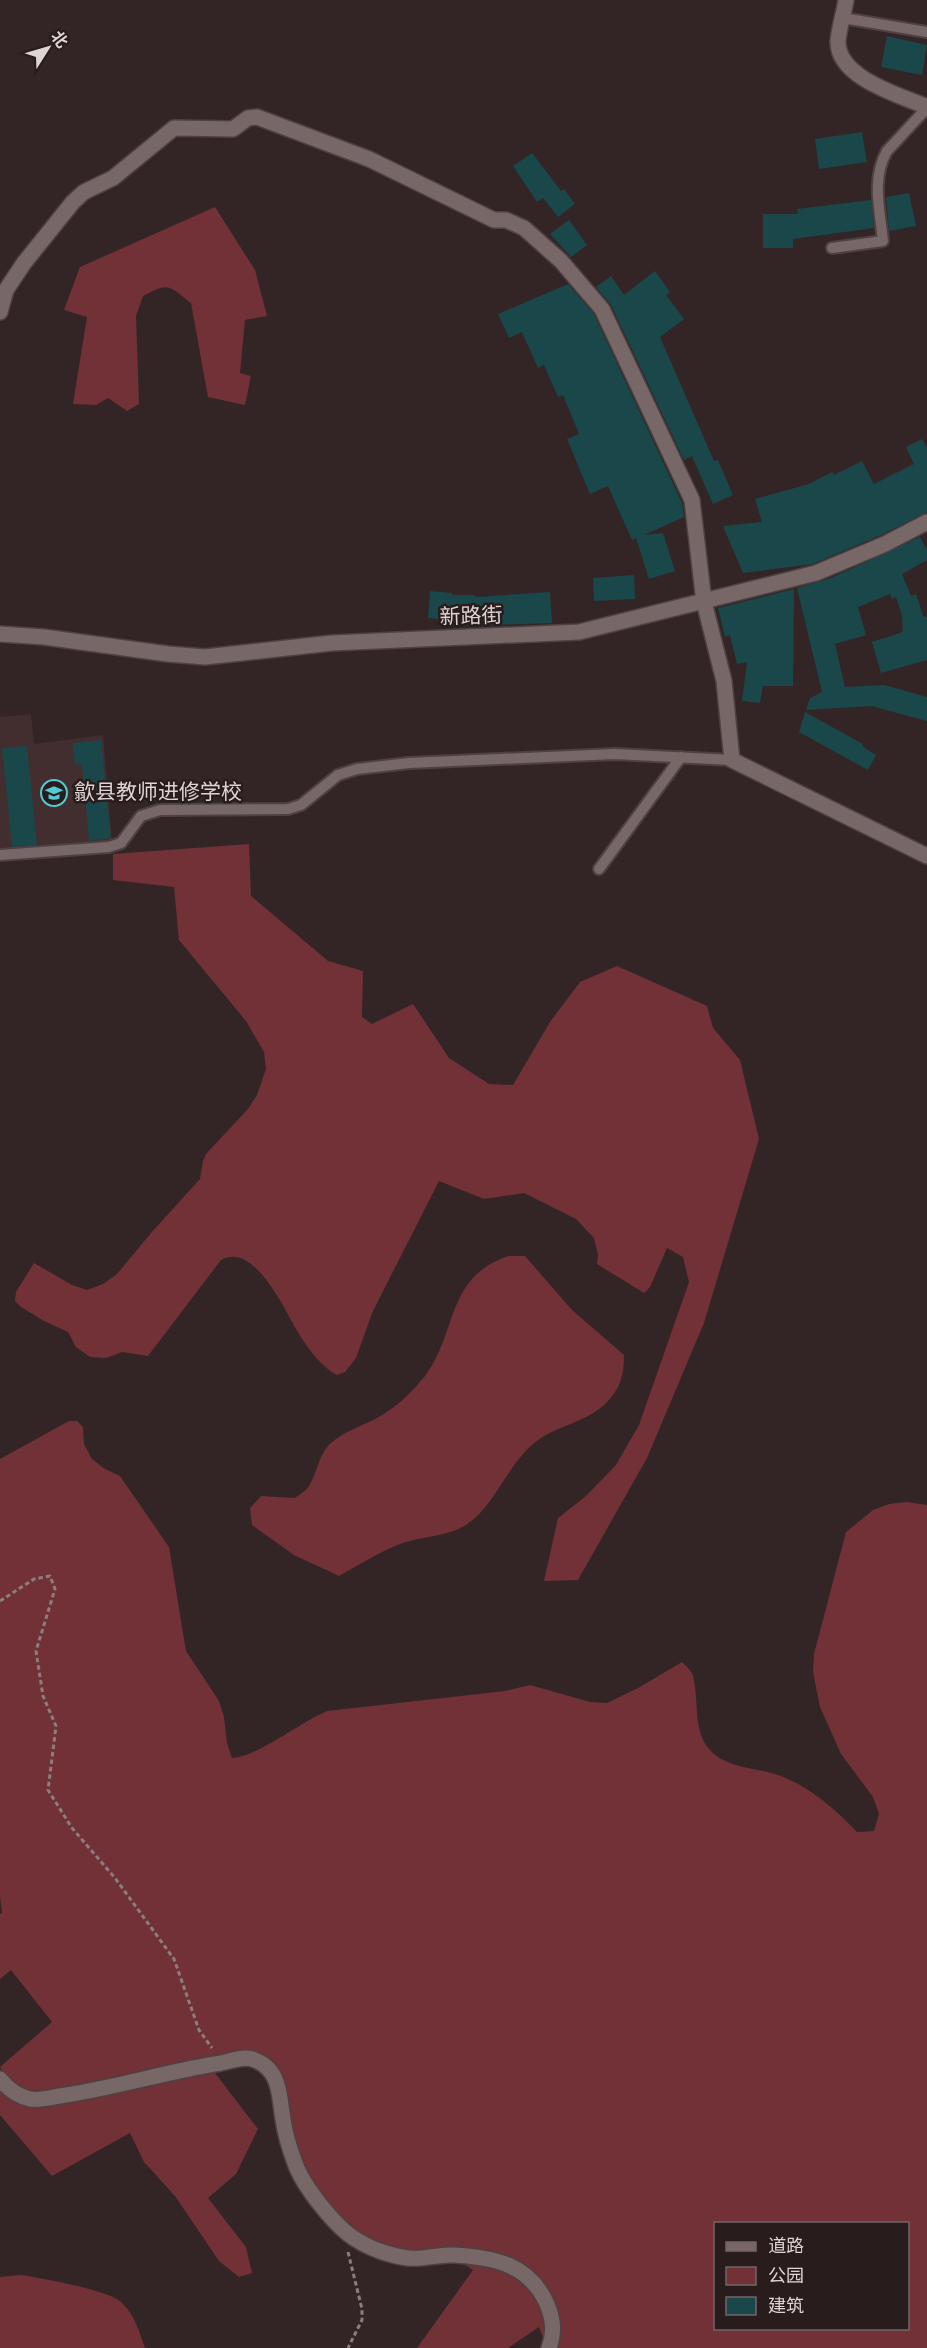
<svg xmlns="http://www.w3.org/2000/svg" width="927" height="2348" viewBox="0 0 927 2348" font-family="Spectral,'Noto Sans SC',serif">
	<rect width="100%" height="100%" fill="#332526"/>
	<!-- built -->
	<path fill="#422e2e" d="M31,714L34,744L103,735L112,843L0,852V717Z"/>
	<!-- green -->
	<path fill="#713136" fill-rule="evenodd" d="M215,207L255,270L267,316L245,320L240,373L251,376L245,405L208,397L191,303C168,285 169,282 143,296L136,316L139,404L127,411L108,398L96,405L73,404L87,317L64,310L80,267Z
		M249,844L251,896L328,961L363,971L362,1017L372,1024L413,1004L449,1058L489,1084L513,1085L550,1022L580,982L617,966L707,1006L713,1028L740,1060L759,1139L704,1323L647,1458L578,1580L544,1581L558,1518L586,1496L616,1465L639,1425L689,1282L683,1257L667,1248L650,1287L644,1293L597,1264L598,1255L594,1238L576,1219L524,1193L484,1199L439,1181L373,1311L356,1358L345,1372L337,1375C320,1366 306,1346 296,1329C284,1308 253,1241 221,1260L148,1356L122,1352L106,1358L90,1357L76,1347L68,1332L44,1321L21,1307L15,1301L16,1292L34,1263L72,1285L87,1290L103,1284L117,1274L151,1233L200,1179L203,1161L206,1154L248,1109L257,1095L266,1069L264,1052L246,1021L179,940L174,887L113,880V854Z
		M508,1256H525L572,1310L624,1355C624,1374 621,1387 608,1401C588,1423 555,1425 533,1444C507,1466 494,1507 466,1525C446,1537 422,1536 400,1544C379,1552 359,1565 339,1576L294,1555L252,1525L250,1508L261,1496L295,1498C299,1495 306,1491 309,1486C318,1472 318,1454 332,1442C345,1431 362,1426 377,1418C396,1408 411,1393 425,1376C458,1332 445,1278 508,1256Z
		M69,1421H77L83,1427L84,1444L92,1459L105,1469L120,1476L169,1547L186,1651L219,1701L224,1717L227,1743L232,1758C255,1758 301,1722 327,1711L505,1691L530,1685L590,1702L607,1703L638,1688L682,1662C686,1666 692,1671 693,1676C700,1703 691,1734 714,1754C731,1768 755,1768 775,1774C808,1785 833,1807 857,1832L874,1831L879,1814L873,1797L841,1754L820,1707L813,1672L814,1654L846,1532L873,1510L889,1504L907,1502L927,1505V2348H543L545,2342L539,2327L508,2348H417L473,2270L457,2260L388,2247L374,2241L350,2226L329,2206L311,2179L296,2145L285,2084L270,2063L182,2064L48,2092L22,2090L8,2081L0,2067L52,2022L11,1970L0,1979V1914L2,1913L0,1897V1459ZM716,2224H908V2328H716Z
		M212,2069L258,2129L236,2174L208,2198L246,2247L252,2273L239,2277L219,2261L175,2196L144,2162L130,2133L52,2176L0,2115V2088L21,2105L45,2107Z
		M21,2275C40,2278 109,2290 121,2302C135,2315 139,2331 145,2348H0V2277Z"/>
	<!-- building -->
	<path fill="#1a474a" d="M887,36L927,45L922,75L881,67Z
		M862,132L867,162L819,169L815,139Z
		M532,153L561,191L564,189L575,204L558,217L543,198L537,202L513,166Z
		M909,193L916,226L889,231L886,197Z
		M871,200L874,228L793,239V248H763V214H798L797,209Z
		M569,220L587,245L571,257L550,234Z
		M655,271L670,292L666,295L684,319L660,337L714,461L718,460L733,495L713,504L692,456L684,460L611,305L596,287L611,276L624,295Z
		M568,284L594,314L682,503L684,517L644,535L663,533L675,571L649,579L636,538L632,540L608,486L590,494L567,439L579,434L563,395L558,397L544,365L538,368L522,332L509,338L498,314Z
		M922,439L927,448V512L881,535L813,564L743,573L723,526L762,522L755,499L809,484L832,472L834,475L862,461L874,484L914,464L906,447Z
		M920,537L927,550V560L902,574L911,596L916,594L923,616L927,617V660L881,673L872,642L903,632L902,616L896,597L892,599L890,594L858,607L866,635L835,644L845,687L884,685L927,697V721L871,706L806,710L810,698L822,692L797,588L831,578Z
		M634,575L635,599L594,601L593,578Z
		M794,589L793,686H763L760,703L742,701L747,662L737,664L730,635L725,637L718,608Z
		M430,591L452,593V595H475V597L550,592L552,623L459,626V621L428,618Z
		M805,712L863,744L862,746L876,755L868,770L799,732Z
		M101,740L111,838L89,841L82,764L75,765L73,743Z
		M27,746L37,845L12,847L2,748Z"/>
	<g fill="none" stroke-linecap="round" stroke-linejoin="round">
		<defs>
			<path id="service" d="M843,18L927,32
				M832,248L883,241C880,211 871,179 887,151L927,108
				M0,855L109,847L121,843L141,816L160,810L288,809L301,805L338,775L357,769L409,763L615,754L732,760
				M599,869L681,757"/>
			<path id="minor" d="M846,0C844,13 839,28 838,41C837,78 900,95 927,107
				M0,312L6,290L24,263L73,202L84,192L113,178L174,128L233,129L248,118L257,117L369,159L494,220H506L524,228L561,261L602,309L692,500L704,602L724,681L732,760L927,856
				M0,634L44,637L168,654L205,657L332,643L579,632L816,573L885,544L927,522
				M0,2079C8,2089 17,2096 30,2099C41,2101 55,2096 66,2095C118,2087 169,2071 221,2063C231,2061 242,2056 252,2059C281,2068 279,2096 283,2119C285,2133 290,2150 295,2163C303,2186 336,2228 357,2240C371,2249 391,2256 408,2258C423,2260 438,2254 453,2255C494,2257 529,2264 547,2304C553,2319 555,2332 549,2348"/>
		</defs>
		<!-- service casing -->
		<use href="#service" stroke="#4d4142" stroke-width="14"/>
		<!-- minor casing -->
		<use href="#minor" stroke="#4d4142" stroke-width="18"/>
		<!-- path -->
		<path stroke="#8a7e7f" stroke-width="3" stroke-dasharray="4.5 3" stroke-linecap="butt" d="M0,1601L34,1579L50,1576L55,1589L36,1651L43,1696L56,1726L48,1790L72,1828L115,1878L174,1959L199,2030L212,2048
			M348,2252L362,2309V2320L348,2348"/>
		<!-- service -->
		<use href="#service" stroke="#776767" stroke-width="10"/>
		<!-- minor -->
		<use href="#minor" stroke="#776767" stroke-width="15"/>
	</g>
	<!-- icons -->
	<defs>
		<symbol id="school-ring" viewBox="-11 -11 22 22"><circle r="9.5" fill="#291c1c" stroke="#51ccd4" stroke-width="1.5"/><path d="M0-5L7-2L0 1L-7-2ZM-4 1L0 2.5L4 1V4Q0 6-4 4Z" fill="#51ccd4"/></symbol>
	</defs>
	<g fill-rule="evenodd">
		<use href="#school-ring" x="39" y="778" width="30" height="30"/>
	</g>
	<g text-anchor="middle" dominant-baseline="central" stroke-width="5" stroke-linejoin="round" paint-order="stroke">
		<!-- street labels -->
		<g font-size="21" fill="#ddd4d4" stroke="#291c1c">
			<text transform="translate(471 617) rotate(-2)">新路街</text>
		</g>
		<!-- poi labels -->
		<g font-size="21" fill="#ddd4d4" stroke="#291c1c" text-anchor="start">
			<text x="74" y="793">歙县教师进修学校</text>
		</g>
	</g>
	<!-- legend -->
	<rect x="714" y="2222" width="195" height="108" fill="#291c1c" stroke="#716666" stroke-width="1.5"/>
	<rect x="726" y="2242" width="30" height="9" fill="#776767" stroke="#716666" stroke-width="1.5"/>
	<text x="768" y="2252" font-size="18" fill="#ddd4d4">道路</text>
	<rect x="726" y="2267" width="30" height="18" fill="#713136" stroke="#716666" stroke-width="1.5"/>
	<text x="768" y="2282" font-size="18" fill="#ddd4d4">公园</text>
	<rect x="726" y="2297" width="30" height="18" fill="#1a474a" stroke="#716666" stroke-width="1.5"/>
	<text x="768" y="2312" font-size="18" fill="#ddd4d4">建筑</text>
	<!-- north arrow -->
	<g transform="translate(48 48) rotate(53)" stroke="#291c1c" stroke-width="4.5" paint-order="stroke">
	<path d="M0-4.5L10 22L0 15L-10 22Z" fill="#ddd4d4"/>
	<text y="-9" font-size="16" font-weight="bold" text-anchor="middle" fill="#ddd4d4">北</text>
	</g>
</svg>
